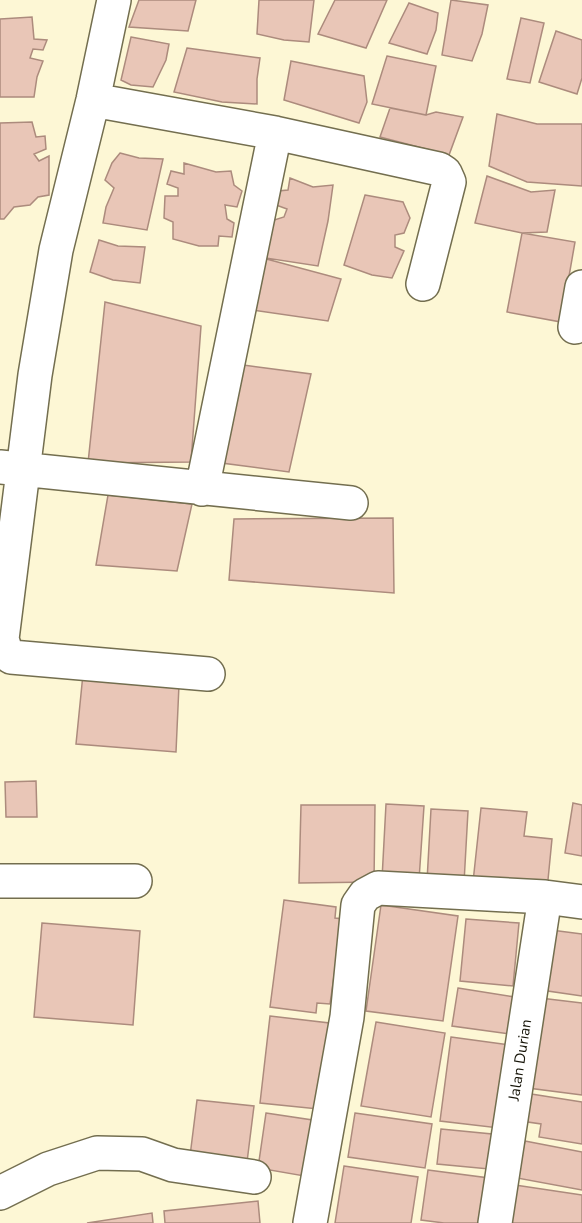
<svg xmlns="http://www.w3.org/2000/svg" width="582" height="1223" viewBox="0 0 582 1223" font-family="'Nunito Sans',sans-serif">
	<rect width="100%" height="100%" fill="#fdf7d5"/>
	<!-- building -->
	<path fill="#e9c6b7" stroke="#ac8b7d" stroke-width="1.5" d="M139,0H196L188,31L129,27Z
		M259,0H314L309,42L284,40L257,34Z
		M335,0H387L366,48L318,34Z
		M451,0L488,5L482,34L472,61L442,55Z
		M409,3L438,13L436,30L427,54L389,43Z
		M32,17L34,39L47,40L43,50L33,49L30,58L43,61L37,77L34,97H0V19Z
		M521,18L544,23L530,83L507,79Z
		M556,31L582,40V78L577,94L539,82Z
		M131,37L169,44L166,60L153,87L131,85L121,80Z
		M187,48L260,58L257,79V104L222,102L174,92Z
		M387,56L436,66L426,115L372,104Z
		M291,61L364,76L367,102L359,123L284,100Z
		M390,108L426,115L436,112L463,117L449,155L380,137Z
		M497,114L537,124H582V186L527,182L489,166Z
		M32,122L36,137L45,136L46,149L34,154L39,161L49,156V195L38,197L30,205L14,207L4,219H0V123Z
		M120,153L139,158L163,159L147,230L103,223L106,207L114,188L105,180L112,163Z
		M184,163L216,172L231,171L234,185L242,191L237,207L225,205L227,219L234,223L232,237L219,236L218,246H199L173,239V222L164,218L165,196H178V188L167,184L171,171L184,174Z
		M487,176L531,192L555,190L547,232L522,233L475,223Z
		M290,178L313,187L333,185L328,221L318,266L259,257L274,220L284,217L287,209L276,205L278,191L288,190Z
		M365,195L403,202L410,218L404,233L395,235V247L404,251L392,278L372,275L344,265Z
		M522,233L575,242L561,322L507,312Z
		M99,240L118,246L145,247L140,283L113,280L90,272Z
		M259,257L341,279L328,321L246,309Z
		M105,302L201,326L191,462L88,463Z
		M236,364L311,374L289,472L214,462Z
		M108,495L192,504L177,571L96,565Z
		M393,518L394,593L229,580L234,519Z
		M83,674L179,685L176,752L76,744Z
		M36,781L37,817H6L5,782Z
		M573,803L582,805V856L565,853Z
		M386,804L424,806L419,880L382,879Z
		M301,805H375L374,882L299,883Z
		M481,808L527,812L524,836L552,839L547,890L473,882Z
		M431,809L468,811L464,883L427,881Z
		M284,900L336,907L335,918L354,920L348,971L335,969L330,1004L317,1003L316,1013L270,1007Z
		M381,905L458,916L443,1021L366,1011Z
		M466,919L519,923L513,986L460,981Z
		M42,923L140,931L133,1025L34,1017Z
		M551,930L582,934V996L541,990Z
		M458,988L515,997L510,1034L452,1026Z
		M540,998L582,1003V1095L528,1088Z
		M270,1016L338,1024L328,1110L260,1103Z
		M376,1022L445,1033L431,1117L361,1106Z
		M451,1037L510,1045L499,1128L440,1121Z
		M525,1093L582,1102V1144L539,1137L541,1124L521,1121Z
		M197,1100L254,1106L246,1170L189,1164Z
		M266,1113L319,1121L310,1177L258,1168Z
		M355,1113L432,1124L425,1168L348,1157Z
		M441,1129L492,1134L489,1169L437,1164Z
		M525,1141L582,1152V1190L517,1178Z
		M344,1166L418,1177L411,1223H335Z
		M428,1170L489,1178L482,1223H444L421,1220Z
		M515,1185L582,1195V1223H510Z
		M258,1201L260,1223H165L164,1211Z
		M152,1213L153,1223H87Z"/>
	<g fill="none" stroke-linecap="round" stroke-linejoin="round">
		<defs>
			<path id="minor" d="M114,0L93,100L56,250L35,375L2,639L5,649L11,657L208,674
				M93,100L275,133L439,169L445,173L449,182L423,284
				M575,327L582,287
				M0,467L351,503
				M202,489L275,133
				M0,881H135
				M0,1193L48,1169L97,1153L142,1154L173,1165L254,1177
				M310,1223L347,1017L358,905L365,895L378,888L545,897L582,902
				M495,1223L545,897"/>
		</defs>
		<!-- minor casing -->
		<use href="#minor" stroke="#736e4f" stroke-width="36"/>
		<!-- minor -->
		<use href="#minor" stroke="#fff" stroke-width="33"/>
	</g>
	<g text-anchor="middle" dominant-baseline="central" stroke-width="5" stroke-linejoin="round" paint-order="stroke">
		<!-- street labels -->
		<g font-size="15" fill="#171509" stroke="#fff">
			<text transform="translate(520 1060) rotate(-81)">Jalan Durian</text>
		</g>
	</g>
</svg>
